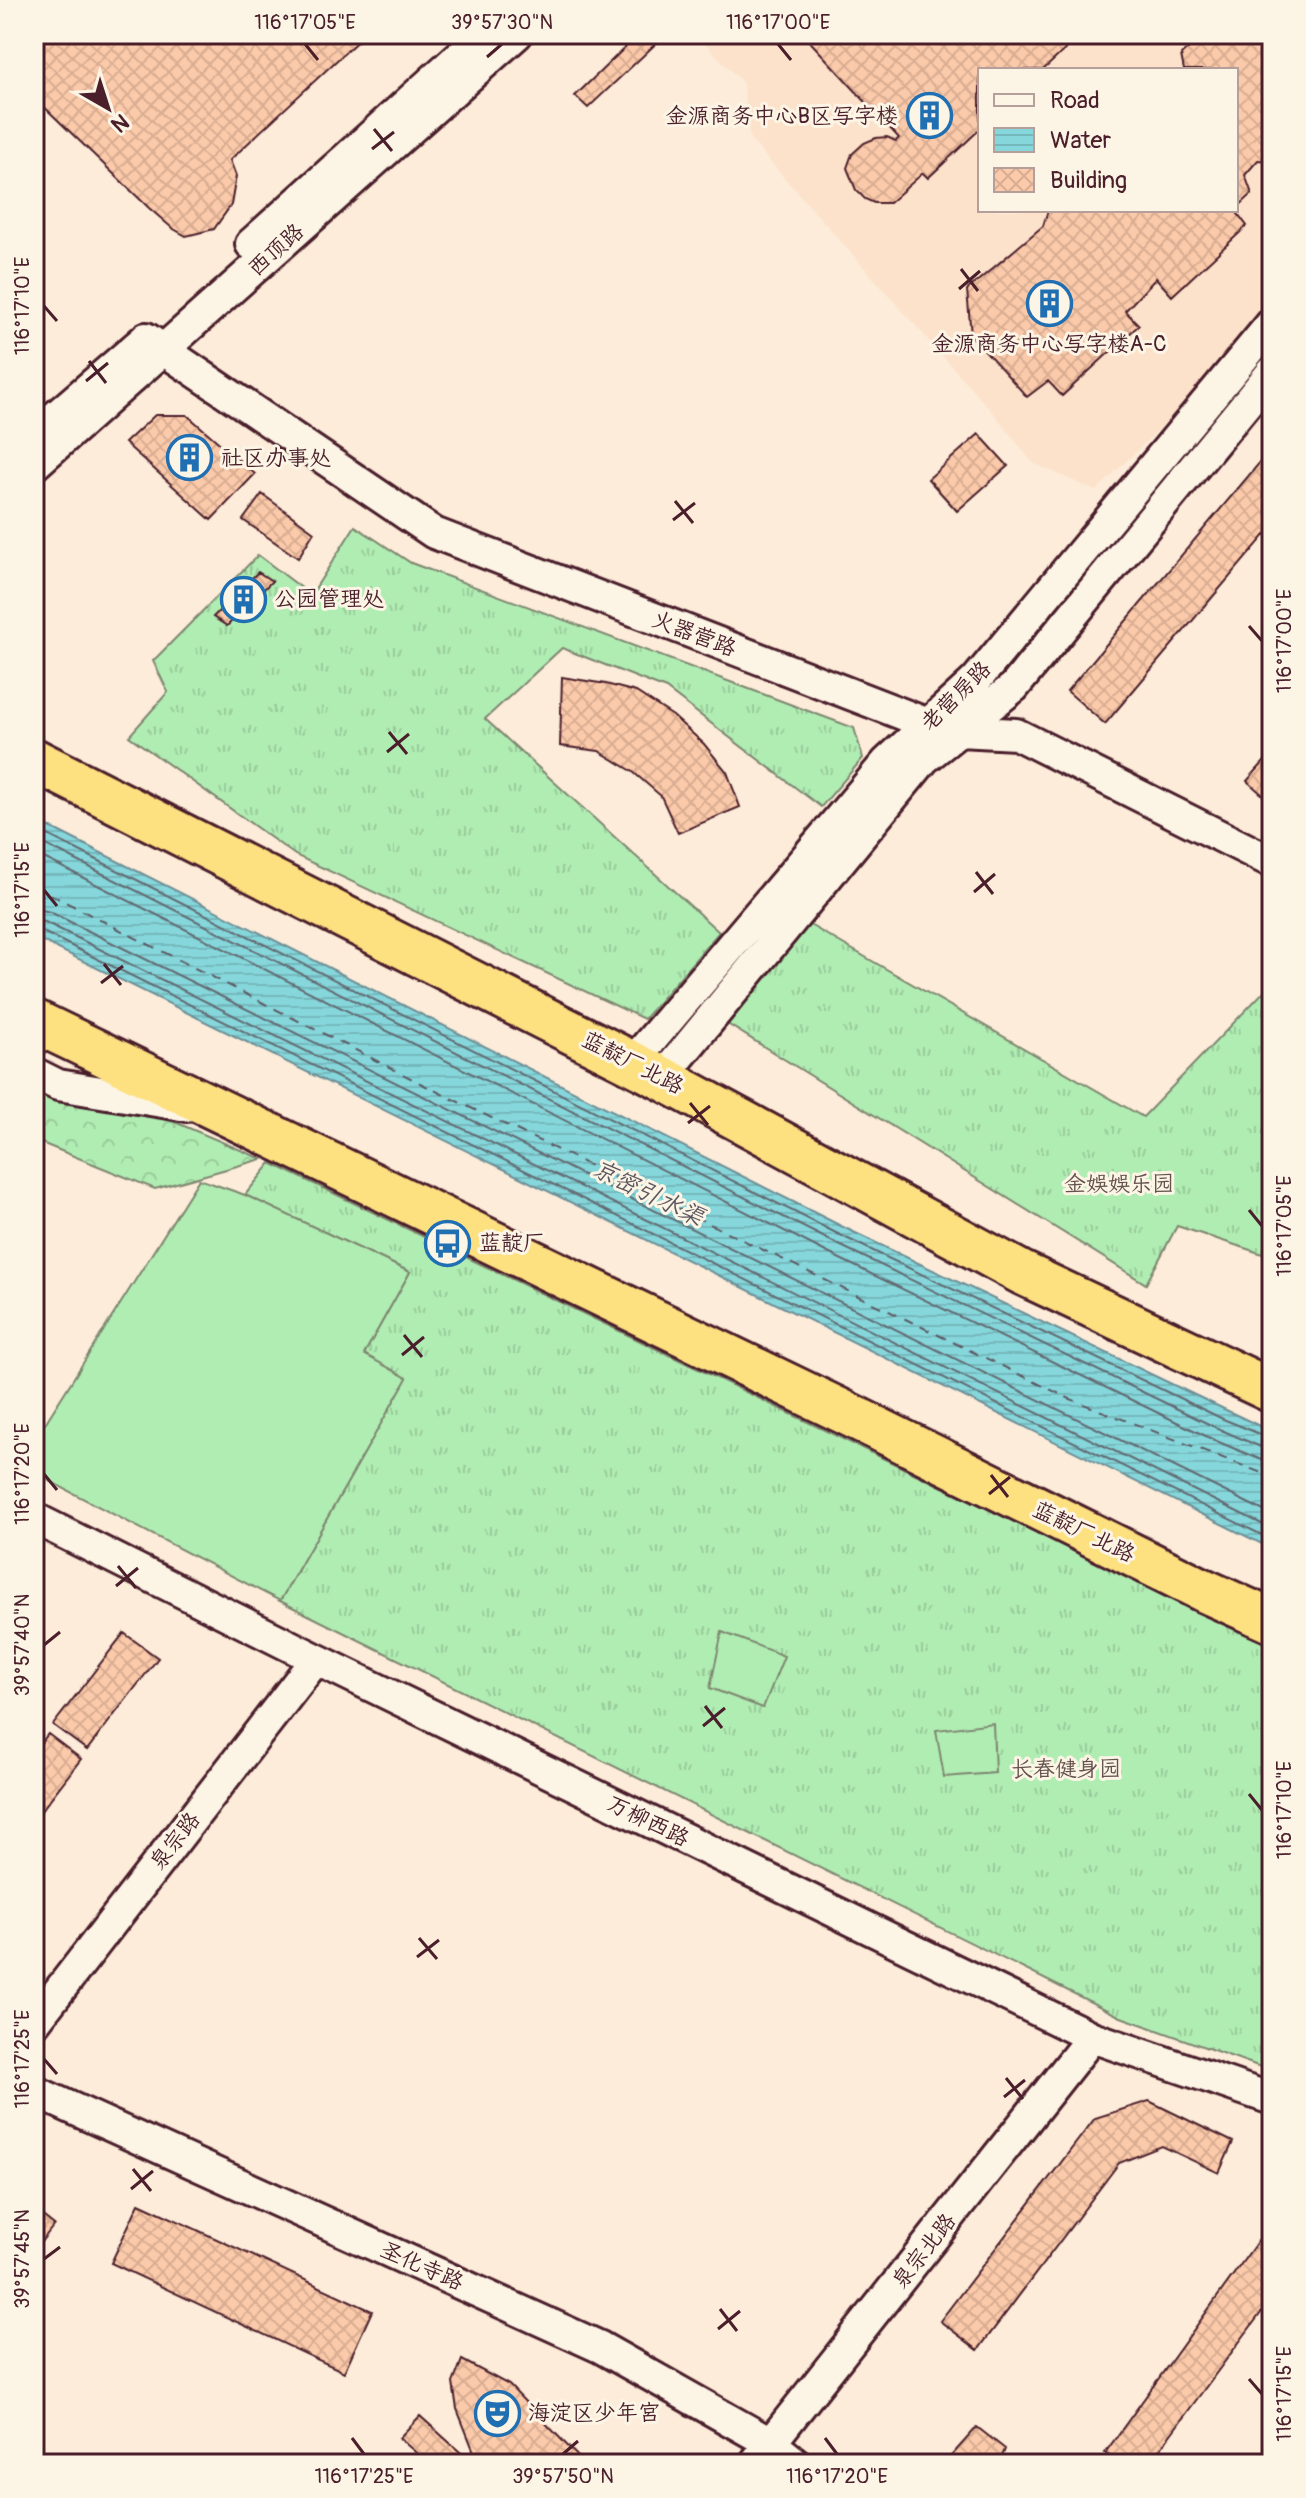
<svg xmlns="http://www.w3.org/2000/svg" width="1306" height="2498" viewBox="0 0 1306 2498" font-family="Pangolin,'LXGW WenKai TC',sans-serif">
	<defs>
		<pattern id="grass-tufts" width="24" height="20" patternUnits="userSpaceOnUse" patternTransform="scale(2)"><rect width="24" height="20" fill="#b0edb3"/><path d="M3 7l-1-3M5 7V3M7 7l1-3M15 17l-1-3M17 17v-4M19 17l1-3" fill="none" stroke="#99cb9a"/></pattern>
		<pattern id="forest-crowns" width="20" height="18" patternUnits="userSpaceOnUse" patternTransform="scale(2)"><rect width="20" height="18" fill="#b0edb3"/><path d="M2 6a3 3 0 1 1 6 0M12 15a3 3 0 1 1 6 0" fill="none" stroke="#99cb9a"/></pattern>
		<pattern id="water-rules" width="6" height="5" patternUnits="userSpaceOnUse" patternTransform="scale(2)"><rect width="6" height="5" fill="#85d7db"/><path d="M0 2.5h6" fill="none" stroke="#74b8bc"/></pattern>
		<pattern id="building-cross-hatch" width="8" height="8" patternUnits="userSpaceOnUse" patternTransform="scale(2)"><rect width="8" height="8" fill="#fbcaaa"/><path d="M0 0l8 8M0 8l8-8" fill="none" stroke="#d9ad92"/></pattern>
	</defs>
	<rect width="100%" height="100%" fill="#fcecd9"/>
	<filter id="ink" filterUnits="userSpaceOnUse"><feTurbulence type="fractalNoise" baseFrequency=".0125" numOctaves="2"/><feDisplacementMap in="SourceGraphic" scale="16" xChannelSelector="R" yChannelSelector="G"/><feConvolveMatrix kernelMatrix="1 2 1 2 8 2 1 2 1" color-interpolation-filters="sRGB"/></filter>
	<g filter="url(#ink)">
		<!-- built -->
		<path fill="#fce2cb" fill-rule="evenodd" d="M696,34H1272V318L1096,491L1033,463L995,415L750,139L743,83ZM980,70H1236V210H980Z"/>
		<!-- grass -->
		<path fill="url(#grass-tufts)" stroke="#7d866f" stroke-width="2" d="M355,526L411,563L854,728L863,758L821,807L666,689L562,648L485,719L719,932L644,1019L295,855L129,736L168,692L153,661L258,555L311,595Z
			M808,924L1143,1117L1272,983V1257L1177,1226L1146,1284L721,1020Z
			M271,1163L1272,1646V2071L1121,2017L280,1601L406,1379L364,1354L410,1272L245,1195Z"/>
		<!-- forest -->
		<path fill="url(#forest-crowns)" stroke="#7d866f" stroke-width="2" d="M34,1091L170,1120L262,1159L155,1189L34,1140Z"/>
		<!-- pitch -->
		<path fill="#b0edb3" stroke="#7d866f" stroke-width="2" d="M199,1179L245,1195L410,1272L364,1354L407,1378L280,1601L34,1473V1441Z
			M722,1632L784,1656L763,1708L710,1688Z
			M993,1723L995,1773L944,1777L936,1730Z"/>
		<!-- water -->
		<path fill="url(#water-rules)" stroke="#6d8d95" stroke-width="2" d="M34,819L843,1227L1272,1432V1549L34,937Z"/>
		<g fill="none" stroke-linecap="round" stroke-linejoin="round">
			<!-- shore -->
			<path stroke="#626971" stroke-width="2" d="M34,828L840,1235L1223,1419L1272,1439
				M34,839L835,1243L1219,1429L1263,1448L1272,1449
				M34,853L830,1254L1214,1440L1259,1459L1272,1461
				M34,908L50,912L1272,1515
				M34,920L45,922L1272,1529
				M34,931H41L1272,1540"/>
			<!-- ferry -->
			<path stroke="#5c5660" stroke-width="2" stroke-dasharray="10 8" stroke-linecap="butt" d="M34,886L432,1089L1068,1398L1272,1477"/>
		</g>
		<!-- building -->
		<path fill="url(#building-cross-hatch)" stroke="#4a1f2b" stroke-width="2" d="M34,34H365L230,160L236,176L231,205L214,229L186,236L172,228L149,208L34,97Z
			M639,34H666L588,108L575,96Z
			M803,34H1082L1043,70H980V129L928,178L923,173L889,203H874L865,199L856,190L847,168L852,154L864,143L876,138L887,137L896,141L899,138Z
			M1204,34H1272V161L1258,160L1245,175L1252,194L1236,209V70H1184L1181,55Z
			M1048,210H1235L1247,226L1172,296L1156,278L1125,311L1139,325L1062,396L1048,381L1027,397L971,335L967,290L1043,226Z
			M155,415H187L255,474L211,520L125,443Z
			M979,434L1008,466L957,511L928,479Z
			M1272,448V527L1105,724L1067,691Z
			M262,494L314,532L298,558L243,520Z
			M258,572L272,581L227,626L213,617Z
			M562,677L606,684L636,692L673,716L704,744L727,772L740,807L678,833L661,796L632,771L599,751L560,746Z
			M1272,753V803L1247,781Z
			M124,1633L158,1658L87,1750L53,1725Z
			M48,1734L81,1759L34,1820V1752Z
			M1149,2101L1233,2142L1219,2173L1162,2146L1119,2163L978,2350L940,2321L1095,2118Z
			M139,2203L372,2311L344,2372L111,2263Z
			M34,2209L54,2225L34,2251Z
			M1272,2221V2298L1151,2461L1155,2464H1121L1105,2453Z
			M462,2360L509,2385L585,2464H429L399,2438L420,2416L470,2461L474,2452L457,2409L453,2383Z
			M977,2427L1005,2449L1002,2457L1010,2464H944Z"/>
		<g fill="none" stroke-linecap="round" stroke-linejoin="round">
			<defs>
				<path id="minor" d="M251,244L484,34
					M146,338L434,533L928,724L959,731L1016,734L1272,862
					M34,435L144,340
					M34,465L517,34
					M632,1063L887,762L976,680L1272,323
					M34,1073L58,1085L187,1106
					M662,1078L924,759L1014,687L1272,372
					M34,1518L316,1659L1092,2037L1272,2099
					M34,2023L316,1659
					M34,2091L600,2347L772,2444L797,2464
					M754,2464L1092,2037"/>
				<path id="highway" d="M34,760L662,1078L1022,1273L1272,1391
					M34,1021L848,1414L1203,1590L1272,1621"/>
			</defs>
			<!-- minor casing -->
			<use href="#minor" stroke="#4a1f2b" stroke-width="36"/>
			<!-- highway casing -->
			<use href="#highway" stroke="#4a1f2b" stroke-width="48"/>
			<!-- minor -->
			<use href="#minor" stroke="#fcf5e5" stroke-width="30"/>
			<!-- highway -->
			<use href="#highway" stroke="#fde080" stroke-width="42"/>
		</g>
	</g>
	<!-- ticks -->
	<path fill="none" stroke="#4a1f2b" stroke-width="3" d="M305,44L318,60M778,44L791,60M487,57L502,44M374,129L392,151M372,149L394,132M961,269L978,291M959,289L980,271M44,306L57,321M89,361L106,383M86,381L108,363M675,501L693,523M673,520L695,503M1249,626L1262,641M389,732L407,754M387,752L409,734M976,872L993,894M44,890L57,906M974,892L995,874M104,964L121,985M101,983L123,966M690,1103L708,1125M688,1123L710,1106M1249,1210L1262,1226M404,1335L422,1357M402,1355L424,1337M44,1474L57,1490M991,1475L1008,1497M989,1494L1010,1477M118,1566L136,1588M116,1586L138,1568M44,1645L60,1632M705,1706L722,1728M703,1726L725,1708M1249,1794L1262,1810M419,1938L437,1959M417,1957L439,1940M44,2059L57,2074M1006,2078L1023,2099M1004,2097L1025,2080M133,2169L151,2191M131,2189L153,2171M44,2259L60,2247M720,2309L737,2331M718,2329L740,2311M1249,2379L1262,2394M352,2438L364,2454M825,2438L837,2454M563,2454L578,2441"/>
	<!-- icons -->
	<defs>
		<symbol id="building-ring" viewBox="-11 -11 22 22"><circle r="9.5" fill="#fcf5e5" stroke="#1f6fb2" stroke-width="1.5"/><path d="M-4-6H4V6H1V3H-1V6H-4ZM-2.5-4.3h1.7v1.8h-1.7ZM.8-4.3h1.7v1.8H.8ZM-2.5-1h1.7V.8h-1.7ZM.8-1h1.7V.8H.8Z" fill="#1f6fb2"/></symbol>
		<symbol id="bus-ring" viewBox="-11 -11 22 22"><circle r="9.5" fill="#fcf5e5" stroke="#1f6fb2" stroke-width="1.5"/><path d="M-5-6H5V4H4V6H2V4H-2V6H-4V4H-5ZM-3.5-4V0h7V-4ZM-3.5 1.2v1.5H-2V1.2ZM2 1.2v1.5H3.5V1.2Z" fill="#1f6fb2"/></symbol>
		<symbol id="theatre-ring" viewBox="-11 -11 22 22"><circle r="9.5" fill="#fcf5e5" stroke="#1f6fb2" stroke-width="1.5"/><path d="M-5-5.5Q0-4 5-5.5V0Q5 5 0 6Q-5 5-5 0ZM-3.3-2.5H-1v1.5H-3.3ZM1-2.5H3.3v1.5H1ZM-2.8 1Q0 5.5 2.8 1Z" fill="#1f6fb2"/></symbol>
	</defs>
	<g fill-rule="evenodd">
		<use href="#building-ring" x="904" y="90" width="51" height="51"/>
		<use href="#building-ring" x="1024" y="278" width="51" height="51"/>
		<use href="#building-ring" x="164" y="432" width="51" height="51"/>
		<use href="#building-ring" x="218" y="574" width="51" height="51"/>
		<use href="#bus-ring" x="422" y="1218" width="51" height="51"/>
		<use href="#theatre-ring" x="472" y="2388" width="51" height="51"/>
	</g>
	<g text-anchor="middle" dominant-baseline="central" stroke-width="6" stroke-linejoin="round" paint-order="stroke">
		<!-- poi labels -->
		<g font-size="22" fill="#4a1f2b" stroke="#fcf5e5" text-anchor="start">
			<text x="898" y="116" text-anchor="end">金源商务中心B区写字楼</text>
			<text x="1049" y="344" text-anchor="middle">金源商务中心写字楼A-C</text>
			<text x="221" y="458">社区办事处</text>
			<text x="274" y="599">公园管理处</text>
			<text x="479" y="1243">蓝靛厂</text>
			<text x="528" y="2413">海淀区少年宫</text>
		</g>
		<!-- street labels -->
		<g font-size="22" fill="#4a1f2b" stroke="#fcf5e5">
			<text transform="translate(276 250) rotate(-42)">西顶路</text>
			<text transform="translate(694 634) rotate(21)">火器营路</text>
			<text transform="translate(956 696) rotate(-45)">老营房路</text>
			<text transform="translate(633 1063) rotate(27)">蓝靛厂北路</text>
			<text transform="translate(1084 1532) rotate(26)">蓝靛厂北路</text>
			<text transform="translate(648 1821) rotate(26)">万柳西路</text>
			<text transform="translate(175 1841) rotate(-52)">泉宗路</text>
			<text transform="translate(924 2251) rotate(-52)">泉宗北路</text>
			<text transform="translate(422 2266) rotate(24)">圣化寺路</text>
		</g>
		<!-- park labels -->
		<g font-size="22" fill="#64524d" stroke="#fcf5e5">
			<text x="1119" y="1184">金娱娱乐园</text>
			<text x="1066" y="1769">长春健身园</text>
		</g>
		<!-- water labels -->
		<g font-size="24" font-style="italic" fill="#5c5660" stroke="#fcf5e5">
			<text transform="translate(648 1193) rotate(26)">京密引水渠</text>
		</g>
	</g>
	<!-- margin -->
	<rect width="1306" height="2498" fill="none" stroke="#fcf5e5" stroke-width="88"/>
	<!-- legend -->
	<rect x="978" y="68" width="260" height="144" fill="#fcf5e5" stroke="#b59f9b" stroke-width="2"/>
	<rect x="994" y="94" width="40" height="12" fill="#fcf5e5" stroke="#b59f9b" stroke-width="2"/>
	<text x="1050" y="108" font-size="24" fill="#4a1f2b">Road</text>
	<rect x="994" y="128" width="40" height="24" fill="url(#water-rules)" stroke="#b59f9b" stroke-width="2"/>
	<text x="1050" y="148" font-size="24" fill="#4a1f2b">Water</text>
	<rect x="994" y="168" width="40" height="24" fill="url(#building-cross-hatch)" stroke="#b59f9b" stroke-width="2"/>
	<text x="1050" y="188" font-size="24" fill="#4a1f2b">Building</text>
	<!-- north arrow -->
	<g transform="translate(108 108) rotate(141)" stroke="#fcf5e5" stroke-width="6" paint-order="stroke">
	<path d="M0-6L14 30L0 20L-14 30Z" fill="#4a1f2b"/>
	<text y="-12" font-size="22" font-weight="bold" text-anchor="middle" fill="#4a1f2b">N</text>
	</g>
	<rect x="44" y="44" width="1218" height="2410" fill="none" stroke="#4a1f2b" stroke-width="3"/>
	<g font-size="20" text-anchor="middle" fill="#4a1f2b">
		<text x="305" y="29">116°17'05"E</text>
		<text x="502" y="29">39°57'30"N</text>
		<text x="778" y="29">116°17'00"E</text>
		<text transform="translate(22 306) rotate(-90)" y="7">116°17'10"E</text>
		<text transform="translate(1284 641) rotate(-90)" y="7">116°17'00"E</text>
		<text transform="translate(22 890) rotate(-90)" y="7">116°17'15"E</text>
		<text transform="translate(1284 1226) rotate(-90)" y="7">116°17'05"E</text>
		<text transform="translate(22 1474) rotate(-90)" y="7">116°17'20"E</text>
		<text transform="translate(22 1645) rotate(-90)" y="7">39°57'40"N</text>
		<text transform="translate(1284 1810) rotate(-90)" y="7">116°17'10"E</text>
		<text transform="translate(22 2059) rotate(-90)" y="7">116°17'25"E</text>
		<text transform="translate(22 2259) rotate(-90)" y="7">39°57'45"N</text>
		<text transform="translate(1284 2394) rotate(-90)" y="7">116°17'15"E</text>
		<text x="364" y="2483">116°17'25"E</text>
		<text x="563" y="2483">39°57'50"N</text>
		<text x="837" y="2483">116°17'20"E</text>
	</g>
</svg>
